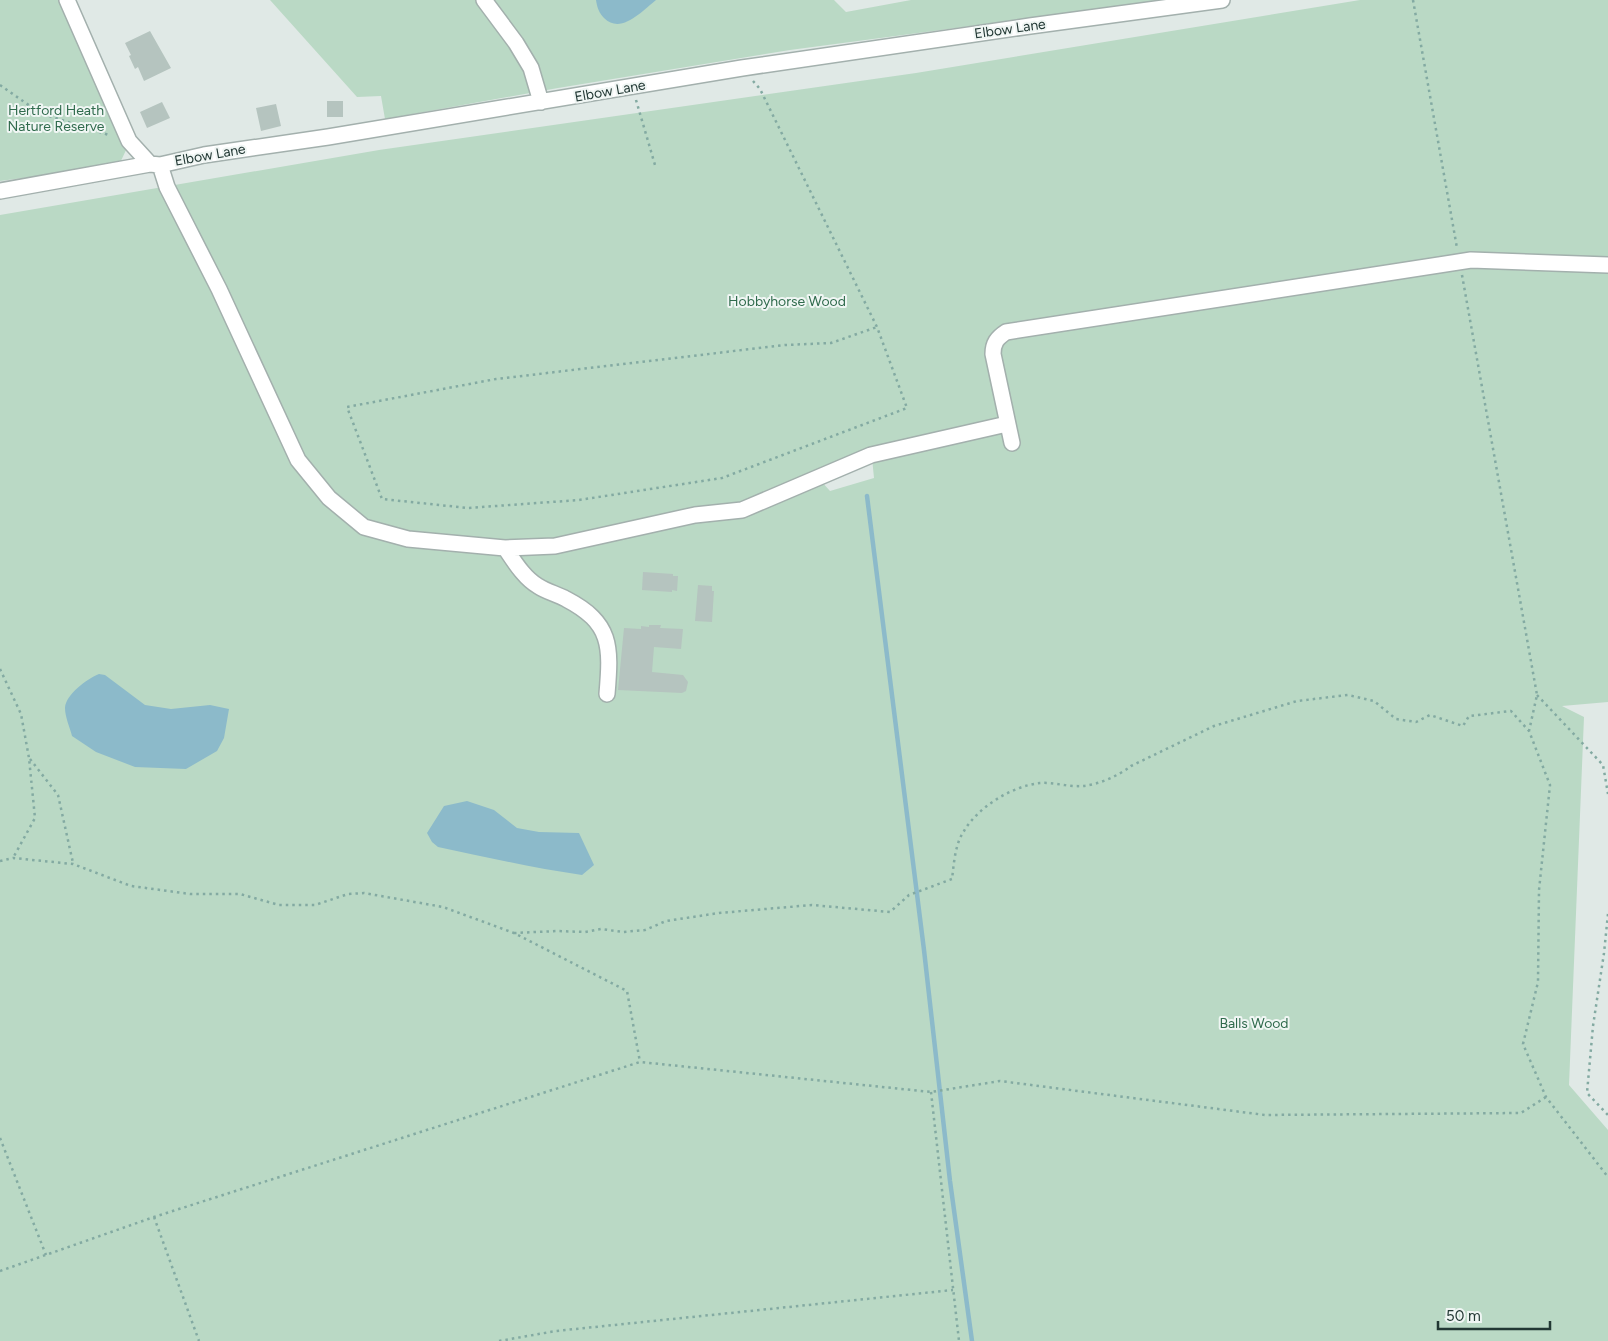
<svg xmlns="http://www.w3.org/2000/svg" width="1608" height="1341" viewBox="0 0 1608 1341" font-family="Figtree,sans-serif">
	<rect width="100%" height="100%" fill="#e0e9e6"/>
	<!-- green -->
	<path fill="#bad9c5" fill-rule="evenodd" d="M0,0H59L120,122L127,148L119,165L0,181Z
		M270,0H834L846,12L911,0H1166L790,50L558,88L385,119L381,96L357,97Z
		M1360,0H1608V702L1562,706L1584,717L1569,1085L1608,1130V1341H0V215L379,150L916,73ZM871,448L874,478L830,491L812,471Z"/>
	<!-- water -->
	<path fill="#8cbaca" d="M596,0H656C642,11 621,35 604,18C599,13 597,7 596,0Z
		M99,674L105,675L145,705L171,709L210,705L229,709L224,738L217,751L186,769L135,767L96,752L72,736C70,728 65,717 65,708C66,694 87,679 99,674Z
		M467,801L494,810L517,828L539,832L579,833L594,865L582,875C533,868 486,857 438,847L432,842L427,833L444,806Z"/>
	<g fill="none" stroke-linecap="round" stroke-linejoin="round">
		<!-- stream -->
		<path stroke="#8cbaca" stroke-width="4.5" d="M867,496L924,950L950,1181L972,1341"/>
	</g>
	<!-- building -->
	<path fill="#b5c4bf" d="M150,31L171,68L144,81L138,67L135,69L129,56L131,55L125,43Z
		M327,101H343V117H327Z
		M162,102L170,118L147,128L140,112Z
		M276,104L281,126L261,131L256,108Z
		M643,572L673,574V576H678L677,591L672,590V592L642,590Z
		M698,585L712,586V591H714L712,622L695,621Z
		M649,625H661L660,628L683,629L681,649L654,647L652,672L683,675L688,682L686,691L682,693L618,690L624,628L641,629V626L649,627Z"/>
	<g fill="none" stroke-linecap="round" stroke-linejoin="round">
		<defs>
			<path id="minor" d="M67,0L129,141L150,164
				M484,0L516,43L531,68L541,102
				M160,165L167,187L219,289L298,460L329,498L364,527L408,539L505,548L555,546L695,515L742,510L871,455L1007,424
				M0,191L150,164L160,165L204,155L328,137L742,68L1030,26L1222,0
				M1012,443L993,354C993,343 997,338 1006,332L1471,260L1608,265
				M505,548C514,561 524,578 538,586C547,592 557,594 566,599C612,623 611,646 607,694"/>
		</defs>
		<!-- minor casing -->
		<use href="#minor" stroke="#a3b0ad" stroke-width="18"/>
		<!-- path -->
		<path stroke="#83aaa2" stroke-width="2.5" stroke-dasharray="2.5 4" stroke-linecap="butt" d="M1413,0L1457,248
			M753,81L760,89L877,327L907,408L722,478L579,500L468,508L382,499L347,407L496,379L785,345L831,343L877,327
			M0,85L40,113L109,135
			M636,100L655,165
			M1462,275L1537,695L1529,731
			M0,669L21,714L29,758L35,818L13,858
			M1537,695L1603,765L1608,794
			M30,759L58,795L73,863
			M0,861L13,858L73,864L131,886L190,894H240L279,905H315L348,894L364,893L443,907L514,933L627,991L640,1062
			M1608,914L1604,953L1593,1026L1587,1093L1608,1115
			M514,933L558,931L585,932L601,929L623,932L645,930L666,921L719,913L812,905L890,912L909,895L952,879C954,863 955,844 964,831C978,807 1012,786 1040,783C1053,782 1068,787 1082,786C1098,785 1118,776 1131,766L1214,726L1297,701L1348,695L1374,701L1396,719L1416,722L1430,715L1463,726L1469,716L1511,711L1529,731L1550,785L1539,890L1538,982L1523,1044L1546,1097L1608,1177
			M931,1092L959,1341
			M0,1138L46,1255
			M154,1217L199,1341
			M0,1271L154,1217L640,1062L931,1092L1000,1081L1265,1115L1521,1113L1546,1097
			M499,1341L556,1331L953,1290"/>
		<!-- minor -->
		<use href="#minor" stroke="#fff" stroke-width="15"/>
	</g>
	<g text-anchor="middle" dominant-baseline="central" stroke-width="4" stroke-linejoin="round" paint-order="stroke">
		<!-- street labels -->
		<g font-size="14" fill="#223834" stroke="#f0f6f4">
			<text transform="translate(1010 29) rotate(-8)">Elbow Lane</text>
			<text transform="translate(610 91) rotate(-10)">Elbow Lane</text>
			<text transform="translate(210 155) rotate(-10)">Elbow Lane</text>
		</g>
		<!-- park labels -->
		<g font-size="14" fill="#306b4d" stroke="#f0f6f4">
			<text x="56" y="110">Hertford Heath<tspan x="56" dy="16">Nature Reserve</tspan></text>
			<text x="787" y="301">Hobbyhorse Wood</text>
			<text x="1254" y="1023">Balls Wood</text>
		</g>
	</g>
	<!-- scale -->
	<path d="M1438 1321v8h112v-8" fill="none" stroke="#223834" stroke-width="2.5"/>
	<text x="1446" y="1321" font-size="15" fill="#223834" stroke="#f0f6f4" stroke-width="4" paint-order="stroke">50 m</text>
</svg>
